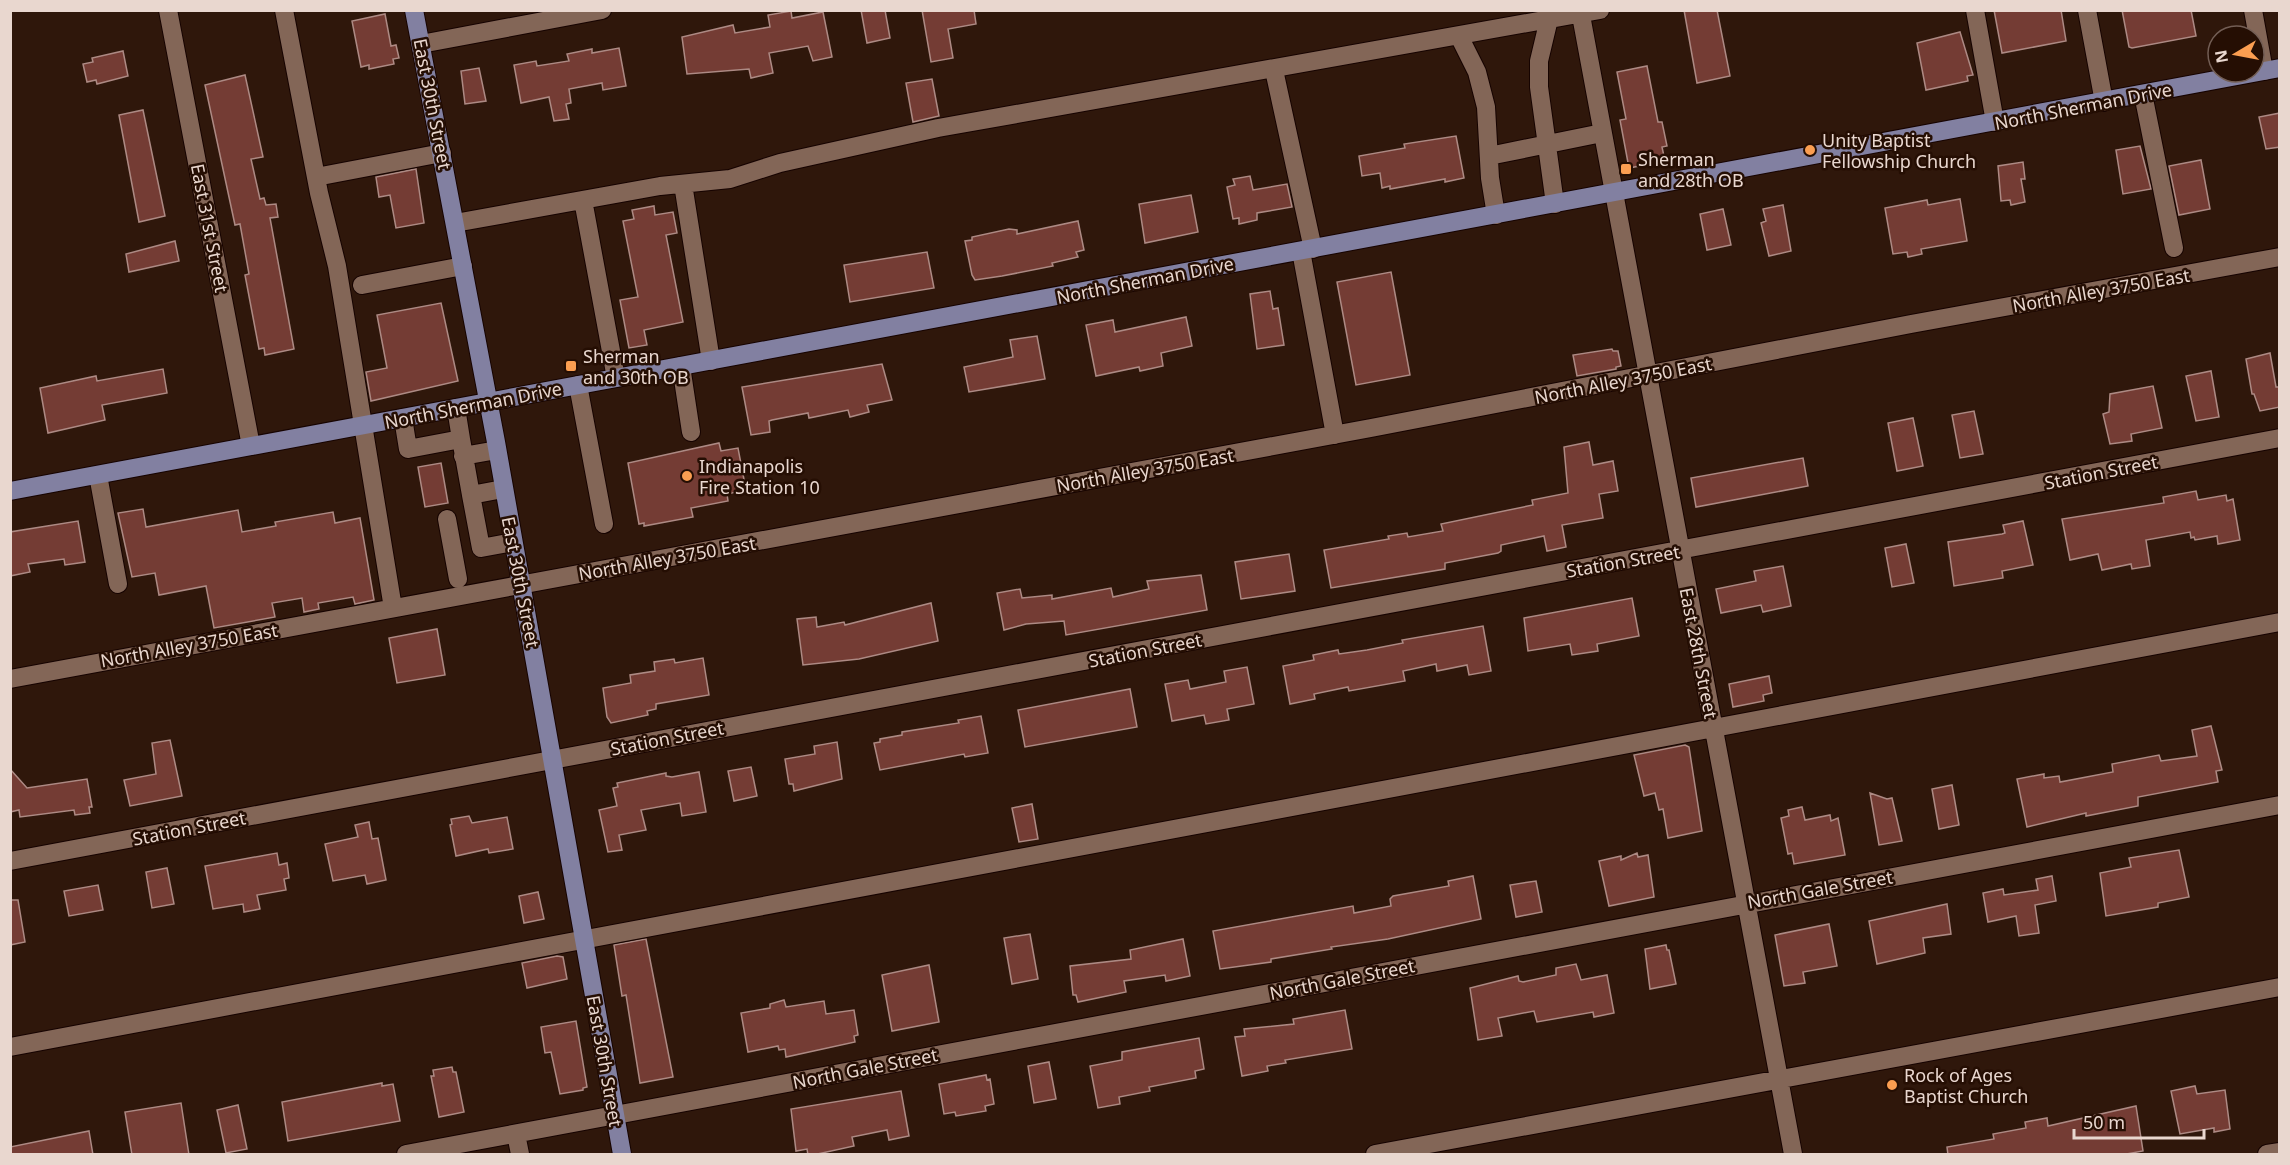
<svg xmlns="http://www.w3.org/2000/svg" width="2290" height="1165" viewBox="0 0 2290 1165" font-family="'Noto Sans',sans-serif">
	<rect width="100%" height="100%" fill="#2f170b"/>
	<!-- building -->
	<path fill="#743c34" stroke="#ad8a84" stroke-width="1.5" d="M861,10H885L890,38L867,43Z
		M922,10H974L976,24L948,29L953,58L931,62Z
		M1684,10H1717L1730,76L1697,83Z
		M1994,10H2061L2066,41L2002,53Z
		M2122,10H2191L2196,36L2132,48L2129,47Z
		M791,11L792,18L823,12L832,57L813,61L808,46L769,53L773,73L751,78L749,69L687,74L682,37L733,25L735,33L770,27L768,15Z
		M385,14L391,46L396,45L399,58L393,59L394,64L369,69V65L361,67L352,21Z
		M1960,32L1973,75L1967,76L1968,81L1926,90L1917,43Z
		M619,48L626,86L603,90L602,83L569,89L571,103L566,104L569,119L554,121L549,97L521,103L514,65L536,61L537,66L569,61L567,54L592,49V53Z
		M123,51L128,76L97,84L96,80L87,82L83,64L93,62L92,58Z
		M1647,66L1658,122H1662L1667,146L1662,147L1665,161L1629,168L1620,120L1626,119L1617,72Z
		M479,68L486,101L465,104L461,71Z
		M245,75L263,157L251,159L260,199L264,198L266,205L276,204L278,217L270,218L294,349L265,355L264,348L259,349L245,275L249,274L240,224L235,225L205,85Z
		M932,79L939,116L913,122L906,83Z
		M143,110L165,216L139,222L119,115Z
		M2280,113V147L2266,149L2259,117Z
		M1456,136L1464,178L1445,182V179L1390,189V186L1382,188L1380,173L1362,176L1359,156L1405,148L1404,144Z
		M2140,146L2151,189L2123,194L2116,150Z
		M2201,160L2210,209L2179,215L2169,166Z
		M2023,162L2025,179H2021L2025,202L2011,205L2010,200L2001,201L1998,166Z
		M416,169L424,223L396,228L390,195L379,197L376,177Z
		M1250,176L1253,190L1287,184L1292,207L1257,213V220L1239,224V218L1233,219L1227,187L1235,185L1233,179Z
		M1191,195L1198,232L1145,243L1139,204Z
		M1960,199L1967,241L1921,249L1922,254L1908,257L1907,252L1893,254L1885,208L1927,200L1928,205Z
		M1783,205L1791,251L1769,256L1761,223L1766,221L1763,209Z
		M654,206L655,215L673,212L677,233L666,235L683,322L644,330L647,345L629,348L620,300L638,297L623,221L634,219L632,210Z
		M1723,209L1731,245L1707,250L1700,214Z
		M1078,221L1084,250L1076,252L1078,257L1052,263L1053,266L1002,276L975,280L972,275L965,241L972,240V237L1009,229L1017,230V234Z
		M175,241L179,261L129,272L126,254Z
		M927,252L934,288L850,302L844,265Z
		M1391,272L1410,375L1356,385L1337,282Z
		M1270,291L1273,309L1278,308L1284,345L1257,349L1250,294Z
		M441,303L458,381L371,401L366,372L387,368L377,315Z
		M1186,317L1192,346L1161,353L1163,366L1140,371L1139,367L1096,376L1086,325L1113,320L1115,332Z
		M1037,336L1045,379L969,392L964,367L1013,357L1010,340Z
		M1612,349L1613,351H1618L1621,366L1616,367V369L1577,376L1573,355Z
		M2270,353L2276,387H2280V407L2260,411L2254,394H2252L2246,359Z
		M882,364L892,400L867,405L869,412L850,417L848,410L809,418L808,413L772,420L769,421L770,432L751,435L742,387Z
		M163,369L167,393L102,405L105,420L48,433L40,388L96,376L97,381Z
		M2211,371L2219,417L2196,421L2186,376Z
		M2153,386L2162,428L2131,434L2132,441L2110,444L2103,414L2109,412L2110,394Z
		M1974,411L1983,454L1960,458L1952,415Z
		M1913,418L1923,466L1897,471L1888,423Z
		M1589,442L1593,465L1613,461L1618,491L1599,494L1603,518L1562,525L1566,547L1547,551L1544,536L1501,545V551L1498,553L1445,563V569L1331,588L1324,550L1389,539L1388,536L1407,533L1408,537L1443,531L1441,524L1533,505L1532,500L1568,493L1564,447Z
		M719,443L721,451L738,448L746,490L727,494L728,501L691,508L693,517L644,526V523L639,524L628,463Z
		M1803,458L1808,486L1696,507L1691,478Z
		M441,463L448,503L425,507L418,467Z
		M2196,491L2198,500L2226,495L2227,501L2233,499L2240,540L2218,544L2217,536L2195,540L2194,537L2191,538L2190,532L2146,540L2150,566L2132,569L2131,564L2102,570L2098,554L2070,560L2062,519L2164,503L2163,497Z
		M143,509L146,527L238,510L242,532L276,526L275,522L333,512L335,523L360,518L374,600L355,604L353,597L318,603L319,609L304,612L302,598L272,603L275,617L214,628L206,586L159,595L155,573L132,577L118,513Z
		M78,521L85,562L65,565L64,559L28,564L30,572L10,576V532Z
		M2023,521L2033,565L2002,571L2003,578L1954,586L1948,542L2002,534L2005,533L2003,525Z
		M1906,544L1914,583L1892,587L1885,548Z
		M1289,554L1295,591L1241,599L1235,562Z
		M1783,566L1791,606L1763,612L1761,605L1721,613L1716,589L1756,581L1754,571Z
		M1201,575L1207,610L1066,635L1064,621L1026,624L1004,630L997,593L1020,589L1022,598L1052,595V599L1111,588L1113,597L1149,589L1147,581Z
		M1632,598L1639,636L1597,644L1598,651L1572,655L1570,644L1528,651L1524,618Z
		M931,603L938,641L859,659L803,665L797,619L816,617L817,627L844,622L845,625Z
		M1483,626L1491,671L1469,675L1467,665L1437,671L1436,664L1403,671L1405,681L1349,691L1348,687L1314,694L1315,699L1290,704L1283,666L1314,660L1313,655L1338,650L1339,654L1367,650L1403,643L1402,640Z
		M437,629L445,675L397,683L389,638Z
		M703,658L709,695L656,704V709L647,711L648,715L611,723L607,717L603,688L631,683L630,675L655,671L654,662L674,659L675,663Z
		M1247,667L1254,704L1227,709L1229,720L1206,724L1204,715L1172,721L1165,684L1188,680L1190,689L1226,682L1224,671Z
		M1769,676L1772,693L1763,695L1764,701L1733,707L1729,684Z
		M1130,689L1137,727L1025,747L1018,710Z
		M981,716L988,753L965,757L964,754L880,770L874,743L880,742V739L902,735V732L959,723L958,720Z
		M2211,726L2222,770L2216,771L2218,782L2138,797V806L2086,816V813L2027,827L2017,779L2044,774V778L2059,776L2060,782L2113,772L2112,764L2159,755L2161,761L2197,756L2192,730Z
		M170,740L182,796L130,806L124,780L156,774L152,743Z
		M837,742L842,779L794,791L793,784H789L785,759L815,754L814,746Z
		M1685,745L1689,747L1702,831L1668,838L1663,809L1659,810L1655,793L1644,796L1634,755Z
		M751,767L757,796L734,801L728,771Z
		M10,769L27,788L87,779L92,807H89L90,813L75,815L74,810L20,817L19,810L10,812Z
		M699,772L706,812L682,816L680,803L641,810L646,830L619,835L622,850L608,852L599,810L617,806L613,788L618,787L617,783L666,773V776L672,777Z
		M1952,785L1959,825L1939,829L1932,789Z
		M1870,793L1887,799L1892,798L1902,841L1879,845Z
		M1032,804L1038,839L1019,842L1012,808Z
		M1802,807L1805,820L1830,815L1831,821L1838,818L1845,855L1794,864L1792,853L1788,854L1781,818L1789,816L1788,810Z
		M469,816L472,823L507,817L513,849L489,853L488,849L456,856L450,825L452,824L451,819Z
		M369,822L372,839L378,838L386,880L367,884L365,875L333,881L325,844L358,837L355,825Z
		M2179,850L2189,897L2158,903V907L2106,916L2100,873L2131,867L2129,858Z
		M277,853L279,865L287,863L289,878L284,879L286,890L257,895L260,909L244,912L243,904L213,909L205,866Z
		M1637,853L1638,857L1648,855L1654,897L1609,906L1599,861L1621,856V860Z
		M167,868L174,904L152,908L146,872Z
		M1473,876L1481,919L1388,939L1331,947L1332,949L1271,959V962L1220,969L1213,931L1353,906L1354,913L1391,906L1390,899L1393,896L1449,886L1448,881Z
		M2052,876L2056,901L2035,905L2039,933L2019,936L2016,916L1988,922L1983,893L2003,889L2004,895L2038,890L2036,879Z
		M1536,881L1542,912L1516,917L1510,885Z
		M98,885L103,910L69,916L64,891Z
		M538,892L544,919L524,923L519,896Z
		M10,900H18L25,942L10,945Z
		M1947,904L1951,934L1923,938L1925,953L1877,964L1869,921Z
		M1829,924L1837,966L1803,972L1805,983L1784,986L1775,935Z
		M1030,934L1038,979L1012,984L1004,938Z
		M646,939L673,1077L640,1083L626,995L622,996L614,945Z
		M1183,939L1190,976L1166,981L1165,975L1124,981L1126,992L1078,1002L1076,995H1073L1070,966L1131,959L1130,950Z
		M1666,945L1667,950H1669L1676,984L1650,989L1645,949Z
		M557,956L563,957L567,979L527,988L522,963Z
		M1576,964L1581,980L1607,975L1614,1013L1594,1017L1593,1012L1537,1022L1534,1011L1498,1018L1502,1036L1478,1040L1470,988L1518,976L1519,981L1523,982L1556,975V968Z
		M929,965L939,1022L892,1031L882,975Z
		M784,1000L786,1007L824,1001L826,1014L854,1010L858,1035L854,1036L855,1042L786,1057L785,1049L779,1050L778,1046L748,1052L741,1013L770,1008V1004Z
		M1345,1010L1352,1049L1285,1060L1286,1063L1267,1066L1268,1071L1242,1076L1235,1037L1245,1036L1244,1029L1294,1024L1293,1019Z
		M576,1021L587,1087L583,1088V1090L560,1094L551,1052L545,1053L541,1027Z
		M1199,1038L1204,1069L1195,1071L1196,1078L1149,1087L1150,1091L1119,1097L1120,1104L1098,1108L1090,1066L1122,1060V1052Z
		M1049,1062L1056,1099L1034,1103L1028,1066Z
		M452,1067L453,1072H456L464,1112L439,1117L431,1076H434L433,1070Z
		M986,1075L987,1080L990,1079L994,1104L985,1106L986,1111L956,1116L955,1112L944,1114L939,1084Z
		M382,1083V1086L393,1084L400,1121L288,1141L282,1102Z
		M2195,1086L2197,1094L2225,1090L2230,1129L2214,1132V1128L2180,1134L2171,1091Z
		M901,1091L909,1136L889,1140L887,1130L852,1137L854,1146L813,1155H808L807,1149L796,1151L791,1109Z
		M181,1103L189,1155H132L125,1112Z
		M238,1105L247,1149L226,1153L217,1110Z
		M2136,1106L2143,1151L2121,1155H1948L1947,1147L1994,1139L1993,1134L2026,1128L2025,1122L2047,1118L2048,1126Z
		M89,1131L93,1155H11L10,1147Z"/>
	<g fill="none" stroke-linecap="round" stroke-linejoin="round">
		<defs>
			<path id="minor" d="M168,10L251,446
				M284,10L319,193L337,266L393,608
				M1580,10L1793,1154
				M1975,10L1995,122
				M2087,10L2104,102
				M2253,10L2264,71
				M1549,19L1539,61V87L1555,204
				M1459,36L1477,72L1486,107L1490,178L1496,215
				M421,44L602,10
				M1274,70L1313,249
				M2143,94L2174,248
				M1489,156L1602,133
				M316,177L442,153
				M683,184L711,361
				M583,200L616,378
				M455,223L660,186L730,179L780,163L938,128L1600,10
				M1301,251L1335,435
				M362,285L463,266
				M681,366L691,432
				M578,385L604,524
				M456,408L461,439
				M403,418L408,449L461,439L471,495L503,489
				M463,456L497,450
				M98,475L118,584
				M471,495L481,548L513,542
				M447,519L458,579
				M10,679L1371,428L1911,324L2280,257
				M10,861L2280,438
				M10,1047L2280,622
				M516,1134L520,1154
				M406,1154L2280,805
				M1375,1154L2280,987
				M2267,1154L2280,1152"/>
			<path id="major" d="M414,10L496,442L622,1154
				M10,491L2280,68"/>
		</defs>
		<!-- minor casing -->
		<use href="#minor" stroke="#160300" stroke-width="20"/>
		<!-- major casing -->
		<use href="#major" stroke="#160300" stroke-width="20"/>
		<!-- minor -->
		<use href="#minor" stroke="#836657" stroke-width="18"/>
		<!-- major -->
		<use href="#major" stroke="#8280a1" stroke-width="18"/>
	</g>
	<!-- markers -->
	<g fill="#fb9e51" stroke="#250e03" stroke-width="2">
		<circle cx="1810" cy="150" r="6"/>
		<rect x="1620" y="163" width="12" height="12" rx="3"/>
		<rect x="565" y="360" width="12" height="12" rx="3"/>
		<circle cx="687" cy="476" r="6"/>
		<circle cx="1892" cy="1085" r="6"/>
	</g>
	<g text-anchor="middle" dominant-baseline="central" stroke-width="5" stroke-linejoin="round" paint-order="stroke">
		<!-- street labels -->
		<g font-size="18" fill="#e9d7cf" stroke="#250e03">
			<text transform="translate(433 104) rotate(79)">East 30th Street</text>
			<text transform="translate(2083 106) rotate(-11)">North Sherman Drive</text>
			<text transform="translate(210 228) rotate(79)">East 31st Street</text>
			<text transform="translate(1145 280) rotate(-11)">North Sherman Drive</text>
			<text transform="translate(2101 290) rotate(-10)">North Alley 3750 East</text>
			<text transform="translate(1623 380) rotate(-11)">North Alley 3750 East</text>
			<text transform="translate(473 405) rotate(-11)">North Sherman Drive</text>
			<text transform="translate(1145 470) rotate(-10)">North Alley 3750 East</text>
			<text transform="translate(2101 472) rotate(-11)">Station Street</text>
			<text transform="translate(667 558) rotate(-10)">North Alley 3750 East</text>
			<text transform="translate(1623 561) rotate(-10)">Station Street</text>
			<text transform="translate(521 582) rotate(79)">East 30th Street</text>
			<text transform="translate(189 645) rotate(-10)">North Alley 3750 East</text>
			<text transform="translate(1145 650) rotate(-11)">Station Street</text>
			<text transform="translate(1699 653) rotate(79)">East 28th Street</text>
			<text transform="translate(667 738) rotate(-11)">Station Street</text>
			<text transform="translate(189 828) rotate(-11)">Station Street</text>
			<text transform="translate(1820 889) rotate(-10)">North Gale Street</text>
			<text transform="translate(1342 979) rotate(-11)">North Gale Street</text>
			<text transform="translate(605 1061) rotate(80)">East 30th Street</text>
			<text transform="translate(865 1068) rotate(-11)">North Gale Street</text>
		</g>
		<!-- poi labels -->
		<g font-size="18" fill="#e9d7cf" stroke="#250e03" text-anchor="start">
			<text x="1822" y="140">Unity Baptist<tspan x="1822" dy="21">Fellowship Church</tspan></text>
			<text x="1638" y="159">Sherman<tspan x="1638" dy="21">and 28th OB</tspan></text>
			<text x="583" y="356">Sherman<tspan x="583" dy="21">and 30th OB</tspan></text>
			<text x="699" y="466">Indianapolis<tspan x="699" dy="21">Fire Station 10</tspan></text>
			<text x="1904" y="1075">Rock of Ages<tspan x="1904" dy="21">Baptist Church</tspan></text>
		</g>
	</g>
	<!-- border -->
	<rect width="2290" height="1165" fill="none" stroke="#e9d7cf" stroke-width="24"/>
	<!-- north arrow -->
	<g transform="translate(2236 54) rotate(260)"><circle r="28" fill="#250e03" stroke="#735e55" stroke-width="1.5"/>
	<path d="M0-4.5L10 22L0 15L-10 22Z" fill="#fb9e51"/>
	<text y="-9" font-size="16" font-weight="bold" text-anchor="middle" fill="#e9d7cf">N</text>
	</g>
	<!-- scale -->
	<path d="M2074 1129v9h130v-9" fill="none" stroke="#e9d7cf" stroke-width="3"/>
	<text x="2083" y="1129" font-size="18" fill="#e9d7cf" stroke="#250e03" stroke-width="4.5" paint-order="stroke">50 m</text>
</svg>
